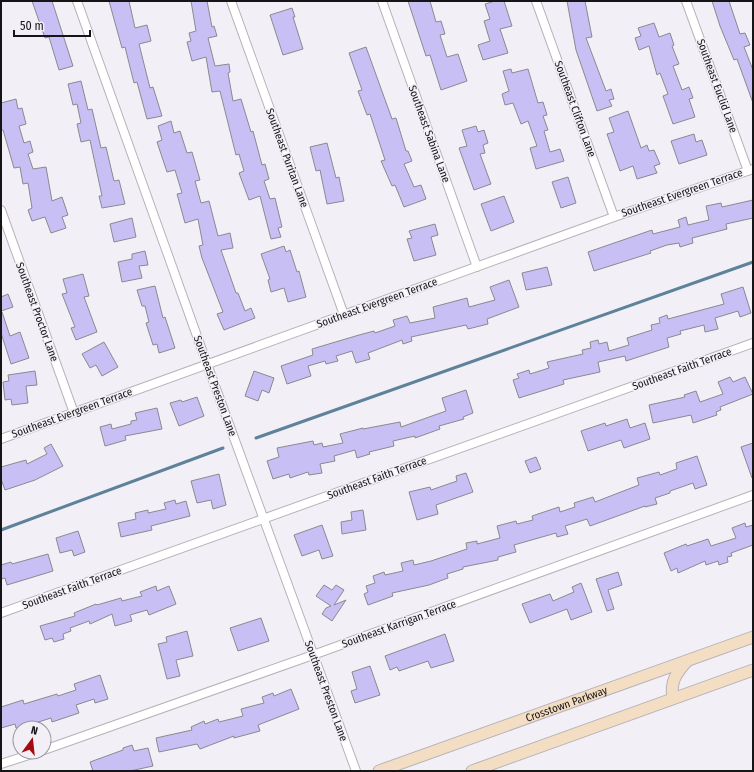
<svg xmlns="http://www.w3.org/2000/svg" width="754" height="772" viewBox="0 0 754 772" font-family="'Fira Sans Condensed',sans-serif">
	<rect width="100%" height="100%" fill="#f3eff6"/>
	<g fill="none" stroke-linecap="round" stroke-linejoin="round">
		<!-- stream -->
		<path stroke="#5d829a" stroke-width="3" d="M256,438L753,262
			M1,530L223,448"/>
	</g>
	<!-- building -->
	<path fill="#c8c0f5" stroke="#8a8990" d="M32,1H52L73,66L59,70L49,37L45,38Z
		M109,1H129L135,28L147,25L151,41L139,44L150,88L153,87L162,116L147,119L137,82L134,83L125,47L122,48Z
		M191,1H207L212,27L214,26L217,36L208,38L215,66L229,64L230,72L228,73L233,101L241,99L251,132L253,131L262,165L265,164L269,179L264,181L270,199L275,198L282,227L278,228L281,237L271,239L260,196L249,200L239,173L244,171L239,154L236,155L220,91L212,92L206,57L192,61L187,42L191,41L189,33L196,31Z
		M408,1H430L436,22L441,21L445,34L440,35L447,57L458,54L467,81L441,90L430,55L426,56Z
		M495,1H504L512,26L500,29L508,53L483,60L478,45L490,41L484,21L490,19L485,4Z
		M567,1H585L592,37L586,38L606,91L611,89L614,99L609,100L612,106L597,111L576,50Z
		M712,1H729L740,34L745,33L750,45L744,47L753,70V103L737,59L734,60L720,26Z
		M292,8L295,17H293L303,49L283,55L270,15Z
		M654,23L659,37L670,33L674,45L672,46L679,64L673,66L682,90L689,87L693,98L689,99L695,117L673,124L663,96L668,94L660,73L657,75L649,46L639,50L635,38L641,36L638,28Z
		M366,47L392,119L396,118L406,151H408L412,161L404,164L414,187L421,185L426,199L404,207L395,185L392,186L381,161L385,160L370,114L367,115L358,91L362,90L349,53Z
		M511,69L512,73L528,69L538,103L543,102L547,115L543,116L548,130L544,131L550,152L560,149L564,161L536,169L530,148L537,146L528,121L521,124L513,103L505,105L502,94L509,91L503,71Z
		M81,81L88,110L92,109L101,148L106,147L114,181L119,180L125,204L102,208L99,196H102L90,140L81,142L77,124L81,123L77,104L73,105L68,84Z
		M16,99L18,109L22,108L26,124L19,126L24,143L30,141L33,152L28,154L33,169L46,167L52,201L62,197L68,215L62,217L66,228L51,233L45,217L32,221L28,210L32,208L28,183L23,184L20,167L14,168L3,130H1V103Z
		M628,111L641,148L647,145L649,151L654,150L660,164L654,166L657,173L637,179L633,166L620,171L607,134L614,132L609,118Z
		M171,121L174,133L180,131L187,153L192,152L200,180L195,181L201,203L209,201L218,236L230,233L233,248L221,250L236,293H238L245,311L251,308L255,318L224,330L217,314L223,312L202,258L199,246L203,245L198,219L185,223L177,194L182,193L175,170L167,172L157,142L162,140L158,126Z
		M476,126L478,132L484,130L488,143L483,145L485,153L480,154L491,184L474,190L459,148L467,146L462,130Z
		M694,134L696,142L702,140L707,155L679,164L671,141Z
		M327,143L336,178L339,177L344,201L327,204L320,170L316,171L310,147Z
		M568,177L576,203L561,208L552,182Z
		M504,196L514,222L491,231L481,204Z
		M753,200V218L726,224L727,229L692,238L693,243L680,247L679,243L667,245L650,251L651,253L594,271L588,252L652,230L653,234L680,227L678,220L686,217L688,225L709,220L706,206L721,203L722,207Z
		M132,218L136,237L114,242L110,224Z
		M435,224L438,235L431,237L436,255L414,261L407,239L412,238L409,231Z
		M284,246L286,252L290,250L297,272L299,271L306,297L288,302L284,288L271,292L268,280L270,279L261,254Z
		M145,251L148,265L139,266L142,278L122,282L118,262L132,259V254Z
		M547,267L552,285L526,290L522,273Z
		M83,274L89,296L84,297L97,332L76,340L71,328L75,327L62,294L67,293L63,279Z
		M509,280L519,307L487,319L488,324L468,329L466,325L411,337L412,341L403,344L402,340L368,353L370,359L356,363L352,351L336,356L338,361L326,364L325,361L308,366L311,376L287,384L281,366L313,355L312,349L359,335L374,331L375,333L395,326L393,320L407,316L410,323L435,318L433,307L467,298L469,307L495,300L490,287Z
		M155,286L163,318L165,317L175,348L159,353L157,344L153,345L146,323L149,322L145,306H142L137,290Z
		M743,287L751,313L740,317L738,311L715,318L718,329L705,332L704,325L680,331L681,334L667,338L669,347L626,361L625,356L598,362L600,372L563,380L564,384L519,398L513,380L519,378L517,374L529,370L530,374L549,368L547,362L583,354L582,350L591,348L590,342L598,340L599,344L607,342L609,351L629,345L627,338L652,330L651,325L660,323L659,318L667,315L668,319L724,304L721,294Z
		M8,294L13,307L1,311V297Z
		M1,312H2L10,336L20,332L29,358L11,364L1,333Z
		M104,342L118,367L102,376L96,365L90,368L82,354Z
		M35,371L37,385L26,386L28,403L12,405L11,399L5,400L3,382L9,381L8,375Z
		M254,371L274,378L269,393L262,390L258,401L245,396Z
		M730,377L733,382L745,377L753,394L720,407L721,410L716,412L717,415L693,423L691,415L653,423L649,405L685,397L684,395L696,391L700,402L723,394L718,382Z
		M466,390L473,413L463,417L464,419L439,426L440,429L415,438V436L393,441L394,446L369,452L370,454L357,458L355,450L334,456L335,461L320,464L322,473L309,475L308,472L290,478L289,474L273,479L267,461L279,457L277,448L313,441L314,445L322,443L323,447L343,443L340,434L363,428V429L400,422L401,427L446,411L442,398Z
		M197,397L204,416L179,426L170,403L181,400L182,402Z
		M157,408L162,429L125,436L126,440L105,446L100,427L111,424L112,429L131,424V421L137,420L135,413Z
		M627,419L630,428L645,423L650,439L624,448L621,440L588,451L581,431L605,423L606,426Z
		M753,443V478H752L741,447Z
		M51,444L63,466L35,480L5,490L1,479V467L26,460L27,464L47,454L44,448Z
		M697,456L707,485L695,489L693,483L670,491V493L655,498L657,504L645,507V506L590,526L587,519L565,526L568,534L557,537L556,533L514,545L516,552L498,557V560L463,567V569L447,574L448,578L429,585L392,593L393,596L368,605L364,594L368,592L366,586L375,583L373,576L384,572L385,575L403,571L401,563L413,560L414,565L431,561L467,549L466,543L477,541V544L500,538L497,526L516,521L517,524L533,520L532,516L559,507L560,512L575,507L574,503L593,497L595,502L639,485L637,478L659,472L660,475L677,469L676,463Z
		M536,457L541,469L530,473L525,461Z
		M466,473L473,492L436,505L438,514L417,520L409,492L430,487L431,490L457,481L456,476Z
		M219,474L226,505L213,509L211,500L197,503L191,481Z
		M175,500L176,504L186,501L190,516L151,526L152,530L121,537L118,523L136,519L135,513L148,510V513L166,509L164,503Z
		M363,510L366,530L342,534L341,522L352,520L351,512Z
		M745,523L746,527L753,525V545L731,553L732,556L727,557L728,562L719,565L718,561L706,565L705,561L678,573L677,568L671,571L664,553L686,544L687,546L708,539L711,546L736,538L732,528Z
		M322,525L333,556L322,559L319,550L302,556L294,535Z
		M78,531L85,552L74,556L72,550L60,553L56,538Z
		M48,554L53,571L7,585L5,578L1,579V565L11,562L12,564Z
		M618,572L622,585L608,590L614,609L607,611L596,579Z
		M581,583L592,612L571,620L567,609L530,623L522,604L550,594L553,601L574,592L572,587Z
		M324,585L332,590L336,585L344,590L334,605L346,600L332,621L322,614L326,608L331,606L316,596Z
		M156,586L157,591L169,586L176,604L149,615L147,610L130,615L132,621L115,626L112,614L90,624L89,621L70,628L71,631L63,634L64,639L54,642L52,638L45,640L40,626L75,616L74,613L96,604L97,605L121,598L122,601L142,596L140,592Z
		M261,618L269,641L238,651L230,628Z
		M187,631L193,656L176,660L180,676L167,679L158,644L167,642L166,637Z
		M445,634L454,661L431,668L428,661L399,671L397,667L390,670L385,656Z
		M370,666L380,695L355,703L351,691L357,689L352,672Z
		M100,675L108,699L95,703L94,699L76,705L79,713L52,722L51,718L29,725L30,728H16L15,724L1,728V707L23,700L24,704L57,694L58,696L76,690L74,684Z
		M291,689L299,709L258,725L260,731L234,738V736L200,749L197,744L159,752L156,738L192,730L191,727L204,721L205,724L218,719L219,722L243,716L241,709L264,703L262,697L273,693L274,696Z
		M132,745L134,751L148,748L153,766L130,771H93L90,762L123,750V748Z"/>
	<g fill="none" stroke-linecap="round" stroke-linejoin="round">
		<defs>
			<path id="street" d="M77,1L207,364L356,771
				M231,1L344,315
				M382,1L477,267
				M536,1L614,217
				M686,1L748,171
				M1,210L74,413
				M1,439L614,217L753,169
				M1,613L753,343
				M44,750L313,655L753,495
				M1,764L38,752"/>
			<g id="secondary">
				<path d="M673,698C670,682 676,673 687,661"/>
				<path id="s1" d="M379,771L753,637"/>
				<path d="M472,771L753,670"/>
			</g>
		</defs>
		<!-- street casing -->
		<use href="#street" stroke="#b7b3b9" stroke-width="10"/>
		<!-- secondary casing -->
		<use href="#secondary" stroke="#b7b3b9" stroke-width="13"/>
		<!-- street -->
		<use href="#street" stroke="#fff" stroke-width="8"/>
		<!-- secondary -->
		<use href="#secondary" stroke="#f3ddc3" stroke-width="11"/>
	</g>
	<g text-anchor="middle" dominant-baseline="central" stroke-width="3" stroke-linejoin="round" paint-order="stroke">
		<!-- street labels -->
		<g font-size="11" fill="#151416" stroke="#f3eff6">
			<text transform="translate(717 86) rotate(70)">Southeast Euclid Lane</text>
			<text transform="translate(575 109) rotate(70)">Southeast Clifton Lane</text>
			<text transform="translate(429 134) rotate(70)">Southeast Sabina Lane</text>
			<text transform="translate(287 158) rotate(70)">Southeast Puritan Lane</text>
			<text transform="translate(682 193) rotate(-19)">Southeast Evergreen Terrace</text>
			<text transform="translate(377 303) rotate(-20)">Southeast Evergreen Terrace</text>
			<text transform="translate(37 312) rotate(70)">Southeast Proctor Lane</text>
			<text transform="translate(682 369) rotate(-20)">Southeast Faith Terrace</text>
			<text transform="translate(215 386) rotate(70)">Southeast Preston Lane</text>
			<text transform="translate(72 413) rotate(-20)">Southeast Evergreen Terrace</text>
			<text transform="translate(377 478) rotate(-20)">Southeast Faith Terrace</text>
			<text transform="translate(72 588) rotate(-20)">Southeast Faith Terrace</text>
			<text transform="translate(399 624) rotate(-20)">Southeast Karrigan Terrace</text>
			<text transform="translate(326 691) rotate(70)">Southeast Preston Lane</text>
			<text stroke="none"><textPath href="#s1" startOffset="199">Crosstown Parkway</textPath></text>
		</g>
	</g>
	<!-- border -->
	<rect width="754" height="772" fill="none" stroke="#151416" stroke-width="4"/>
	<!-- north arrow -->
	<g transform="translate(32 740) rotate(15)"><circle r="19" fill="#f3eff6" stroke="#9a979c"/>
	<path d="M0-3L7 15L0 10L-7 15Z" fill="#a40c10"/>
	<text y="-6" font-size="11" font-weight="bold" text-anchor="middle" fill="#151416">N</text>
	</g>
	<!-- scale -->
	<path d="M14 30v6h76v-6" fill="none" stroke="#151416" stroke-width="2"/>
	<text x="20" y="30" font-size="12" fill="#151416" stroke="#f3eff6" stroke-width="3" paint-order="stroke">50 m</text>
</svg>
